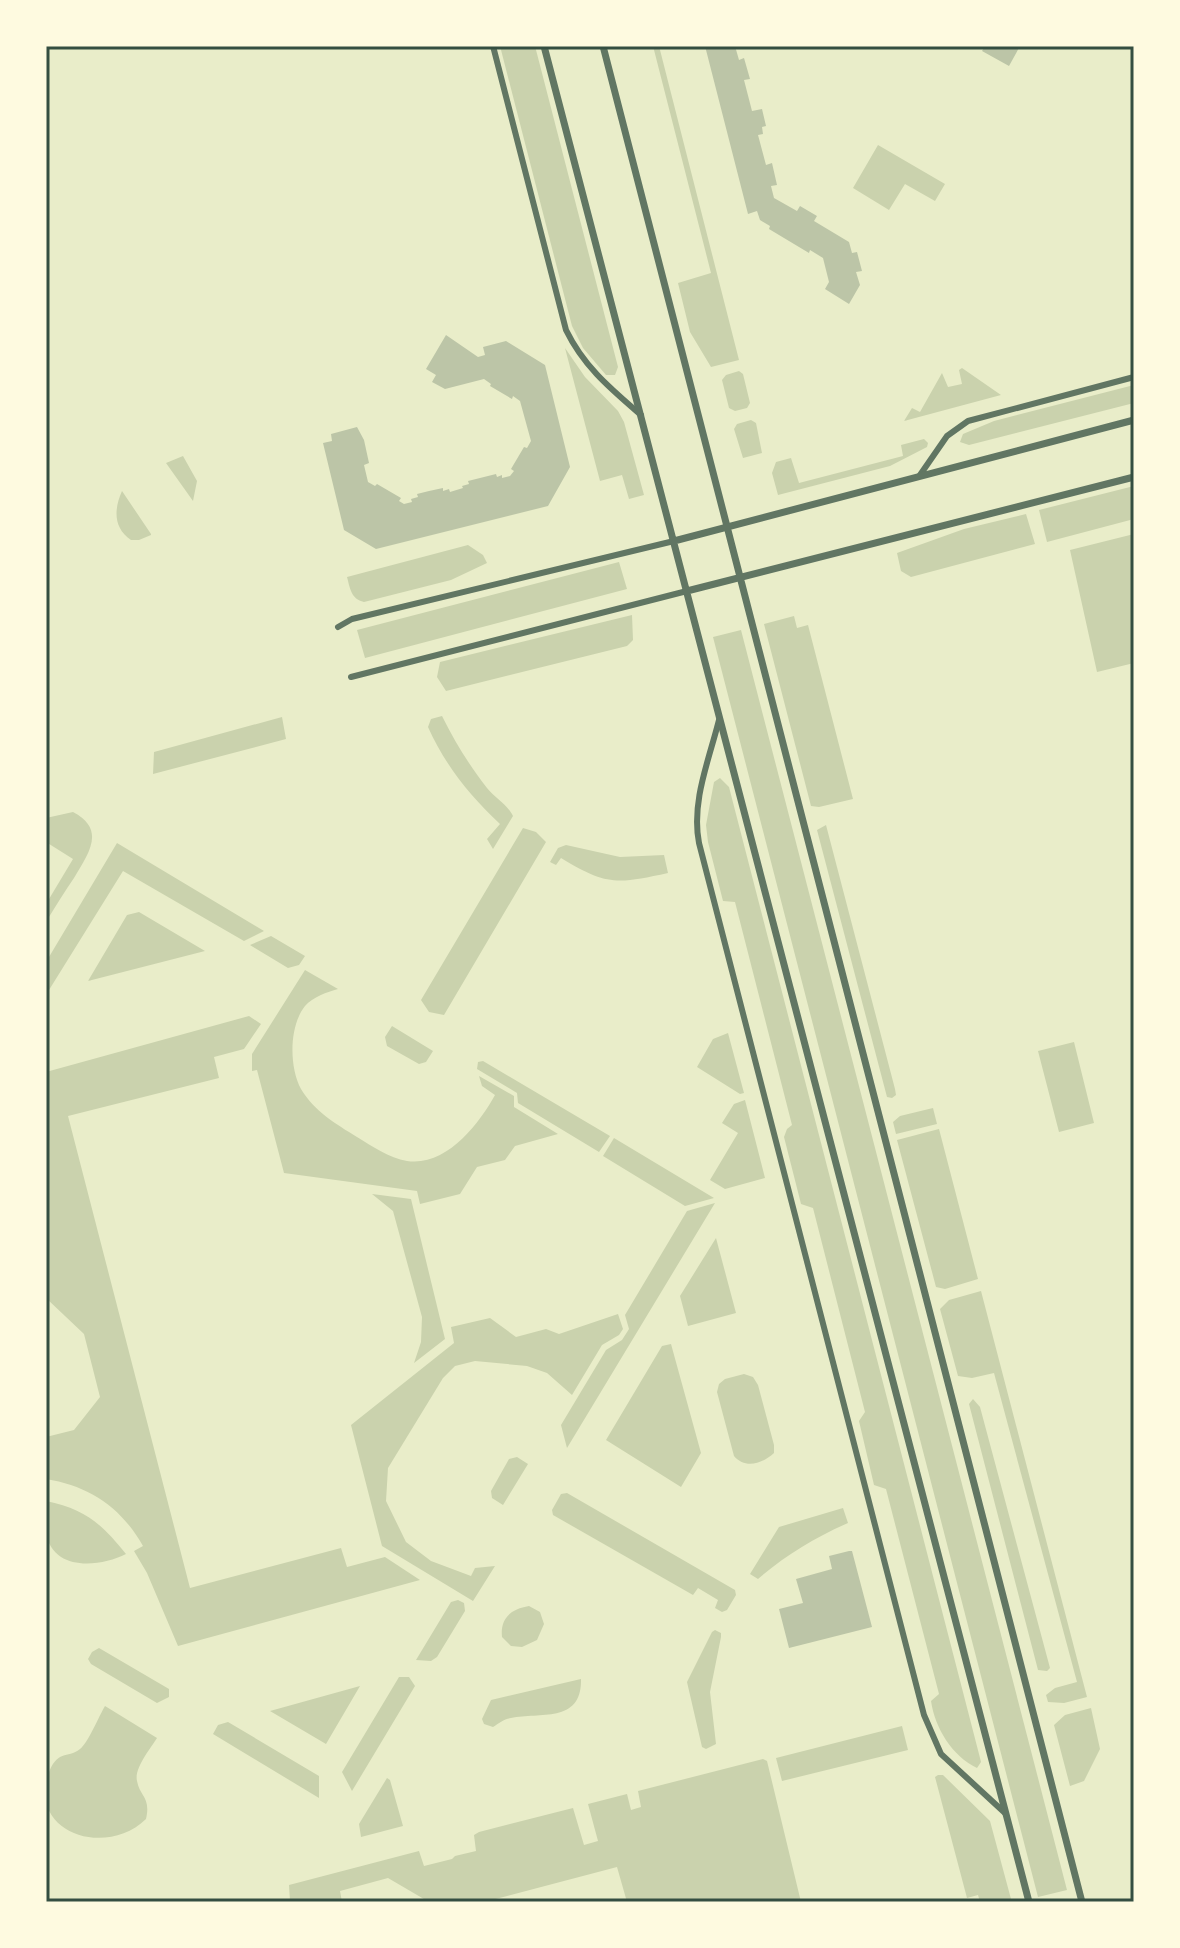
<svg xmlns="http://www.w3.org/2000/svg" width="1180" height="1948" viewBox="0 0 1180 1948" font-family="'Crimson Pro',serif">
	<rect width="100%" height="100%" fill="#e9edc9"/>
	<!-- green -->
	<path fill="#cad2ad" d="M500,46H535L618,367L615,375H606L583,348L572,326Z
		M653,46H659L739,360L711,367L690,332L678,283L711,273Z
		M878,145L945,184L935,201L905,184L889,210L853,188Z
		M565,348L585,377L618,411L624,422L644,495L629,499L622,475L600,481Z
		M962,368L1001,395L904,421L912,408L920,412L942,373L948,387L962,384L959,370Z
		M739,371L743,374L750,403L747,408L735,411L729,408L722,380L726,375Z
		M1134,385V403L969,445L960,442L963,434L994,421Z
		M751,420L756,423L762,453L743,458L734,429L737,424Z
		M924,439L928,443L927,447L890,466L778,495L772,473L776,462L791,458L799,483L903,456L901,445Z
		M183,456L197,481L193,501L166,463Z
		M1134,486V519L1047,542L1039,510Z
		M122,491L151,534V535L139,540H131C113,528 114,509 122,491Z
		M1026,514L1035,544L911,577L901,571L897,553L964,529Z
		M1134,534V663L1097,672L1070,550Z
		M468,545L483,555L487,563L451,580L364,602C351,599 350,588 347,577Z
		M619,562L627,589L365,658L357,630Z
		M632,615L633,640L627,646L446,691L437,677L440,662Z
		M794,616L797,628L808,625L853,799L819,807L811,806L764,624Z
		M741,630L1067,1890L1038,1897L713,637Z
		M442,716C455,742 469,765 487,788C495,798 508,805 513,816L493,849L487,839L500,824C470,796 445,765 428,727L431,719Z
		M282,717L286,739L153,774L154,752Z
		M720,778L729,787L979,1754L981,1762L977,1768C952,1756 935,1728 931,1701L939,1694L886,1489L874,1485L859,1421L865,1412L813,1208L801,1204L799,1196L784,1137L787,1129L792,1125L735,902L723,901L708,842L706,825L714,782Z
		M73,812C107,830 88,854 74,878C65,891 57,904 49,917L46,915V904L73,859L46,842V818Z
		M826,825L895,1089L896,1095L892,1098L887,1097L817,830Z
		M523,828L536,832L546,842L444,1015L429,1012L421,1000Z
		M117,843L264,931L244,941L123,871L49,990L46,991V962Z
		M566,845L620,857L664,855L668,873C617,884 607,886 561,858L556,865L550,862L558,848Z
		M139,912L205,951L88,981L127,915Z
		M271,936L305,956L299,965L288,968L250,945Z
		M305,970L338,989C327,992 313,997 305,1006C289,1026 289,1067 301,1089C314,1111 336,1124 357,1137C372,1146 389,1158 407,1161C446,1167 479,1124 495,1095L482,1086L479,1076L514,1096V1107L558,1134L515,1146L505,1160L477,1167L460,1194L420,1204L417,1191L284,1173L257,1070L252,1071V1054Z
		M249,1016L261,1024L244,1049L214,1057L219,1078L68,1116L190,1588L341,1548L347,1567L385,1557L420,1580L178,1646L147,1573L134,1551L143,1546C121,1507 89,1486 46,1479V1437L74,1430L100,1397L84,1334L46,1298L49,1189L46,1152V1072Z
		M392,1026L433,1051L426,1062L419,1064L387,1046L385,1037Z
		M728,1033L744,1093L740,1094L697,1067L713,1039Z
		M1074,1042L1094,1123L1059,1132L1038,1051Z
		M483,1061L610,1136L599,1152L518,1103L517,1093L477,1069L478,1062Z
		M745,1100L765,1178L725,1189L710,1180L738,1133L722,1123L734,1104Z
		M933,1108L937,1124L896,1134L893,1122L900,1116Z
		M939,1129L978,1279L945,1289L936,1287L897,1140Z
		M614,1138L714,1198L685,1206L603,1156Z
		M372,1194L411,1199L445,1339L414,1363L421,1342L422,1317L393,1211Z
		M715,1203L567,1448L561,1425L606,1350L622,1340L629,1329L625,1315L687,1211Z
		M716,1238L736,1313L688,1326L680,1296Z
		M981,1291L1087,1697L1064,1703L1048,1702L1046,1695L1055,1688L1077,1682L994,1373L972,1378L958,1376L940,1309L949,1300Z
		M618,1314L623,1329L619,1335L602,1345L572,1395L547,1373L527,1366L475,1361L455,1366L443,1378L388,1468L386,1501L406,1542L431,1561L471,1576L475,1568L495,1566L473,1601L382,1546L351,1425L454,1343L451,1327L490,1318L516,1337L546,1329L559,1334Z
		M671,1344L701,1453L681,1487L606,1440L662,1346Z
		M744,1374L753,1377L758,1385L774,1445V1453C762,1464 745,1469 734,1456L717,1392L719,1384L725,1379Z
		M973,1399L980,1407L1050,1668L1047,1671L1038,1670L969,1404Z
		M517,1457L528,1464L503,1505L492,1498L491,1491L509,1459Z
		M567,1493L735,1590L736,1595L727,1610L722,1612L715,1608L718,1600L698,1588L693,1595L553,1515L552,1510L561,1494Z
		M46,1501C85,1509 102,1524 126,1554C100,1567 53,1572 46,1533C44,1523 46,1511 46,1501Z
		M843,1508L848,1523C814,1538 786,1555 758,1579L750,1574L779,1527Z
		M458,1600L464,1603L465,1611L437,1657L431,1661L416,1660L451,1602Z
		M529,1606L540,1612L544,1624L537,1640L522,1647L511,1646L502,1637C500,1618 511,1609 529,1606Z
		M715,1630L721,1633V1637L710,1692L716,1744L706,1749L702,1747L687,1682L712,1632Z
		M99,1648L169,1689V1697L157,1703L91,1664L88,1659L92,1652Z
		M399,1677H409L415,1686L352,1791L342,1772Z
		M581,1679C582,1724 540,1712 511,1718C504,1719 499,1723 493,1727L484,1724L482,1719L491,1700Z
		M360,1686L326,1744L270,1711Z
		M105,1706L157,1738C151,1748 134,1768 137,1781C140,1797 151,1797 146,1819C106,1858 29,1833 48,1775C57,1749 67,1759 80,1749C88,1743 99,1716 105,1706Z
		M1091,1708L1100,1749L1084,1781L1070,1786L1054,1725L1065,1715Z
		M228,1722L319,1776V1798L213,1734L218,1725Z
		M902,1726L908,1750L782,1781L776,1758Z
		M763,1759L767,1761L801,1902H627L617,1867L484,1902H429L388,1878L340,1891L342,1902H288L290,1901L289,1885L419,1851L424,1866L452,1859L455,1856L476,1851L474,1835L479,1832L573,1808L584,1845L598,1841L588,1804L627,1794L631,1810L641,1807L638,1791Z
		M938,1775H943L990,1821L1011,1899L980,1902L978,1895L967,1898L935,1777Z
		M387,1778L390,1780L403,1826L361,1837L359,1824Z"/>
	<!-- building -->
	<path fill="#bcc5a7" d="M705,46H735L739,60L744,58L750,79L744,80L752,111L762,109L766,126L762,127L763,134L758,135L766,165L772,163L777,185L771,186L774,198L797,211L800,206L817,216L814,221L849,242L852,253L857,252L862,271L856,272L860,285L849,304L825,289L829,282L823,258L810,250L809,253L769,229L770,226L760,220L757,211L748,214Z
		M985,46H1020L1009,66L982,51Z
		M446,335L478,357L485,355L483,347L506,341L545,365L570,467L548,506L376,549L344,530L323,443L332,441L331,434L357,427L364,440L369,463L364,465L368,482L375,486L377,484L401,498L399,501L404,504L412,502L411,499L418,497L417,494L429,491L443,488V491L449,489L450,492L463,488L462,486L469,484L468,481L496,474L497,477L502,475V478L510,476L514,471L511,469L524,447L527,448L531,441L520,401L513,396L512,399L490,386L491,384L484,379L445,389L432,382L436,375L426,369Z
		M849,1551H852L872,1627L789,1648L779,1609L803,1603L796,1579L832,1569L829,1556Z"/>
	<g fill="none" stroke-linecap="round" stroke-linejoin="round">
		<!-- minor -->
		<path stroke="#617663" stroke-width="6" d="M493,46L566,330C584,367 611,389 641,415
			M920,475L947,436L968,421L1134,377
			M338,627L352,619L674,541
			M351,677L687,591
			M719,720C709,760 691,802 699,843L924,1715L941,1754L1005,1813"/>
		<!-- tertiary -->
		<path stroke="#617663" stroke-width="7" d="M544,46L1029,1902
			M603,46L1082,1902
			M674,541L1134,420
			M687,591L1134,477"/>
	</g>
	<!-- border -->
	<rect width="1180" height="1948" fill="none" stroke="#fefae0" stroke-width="96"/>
	<rect x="48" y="48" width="1084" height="1852" fill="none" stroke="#344e41" stroke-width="3"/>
</svg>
